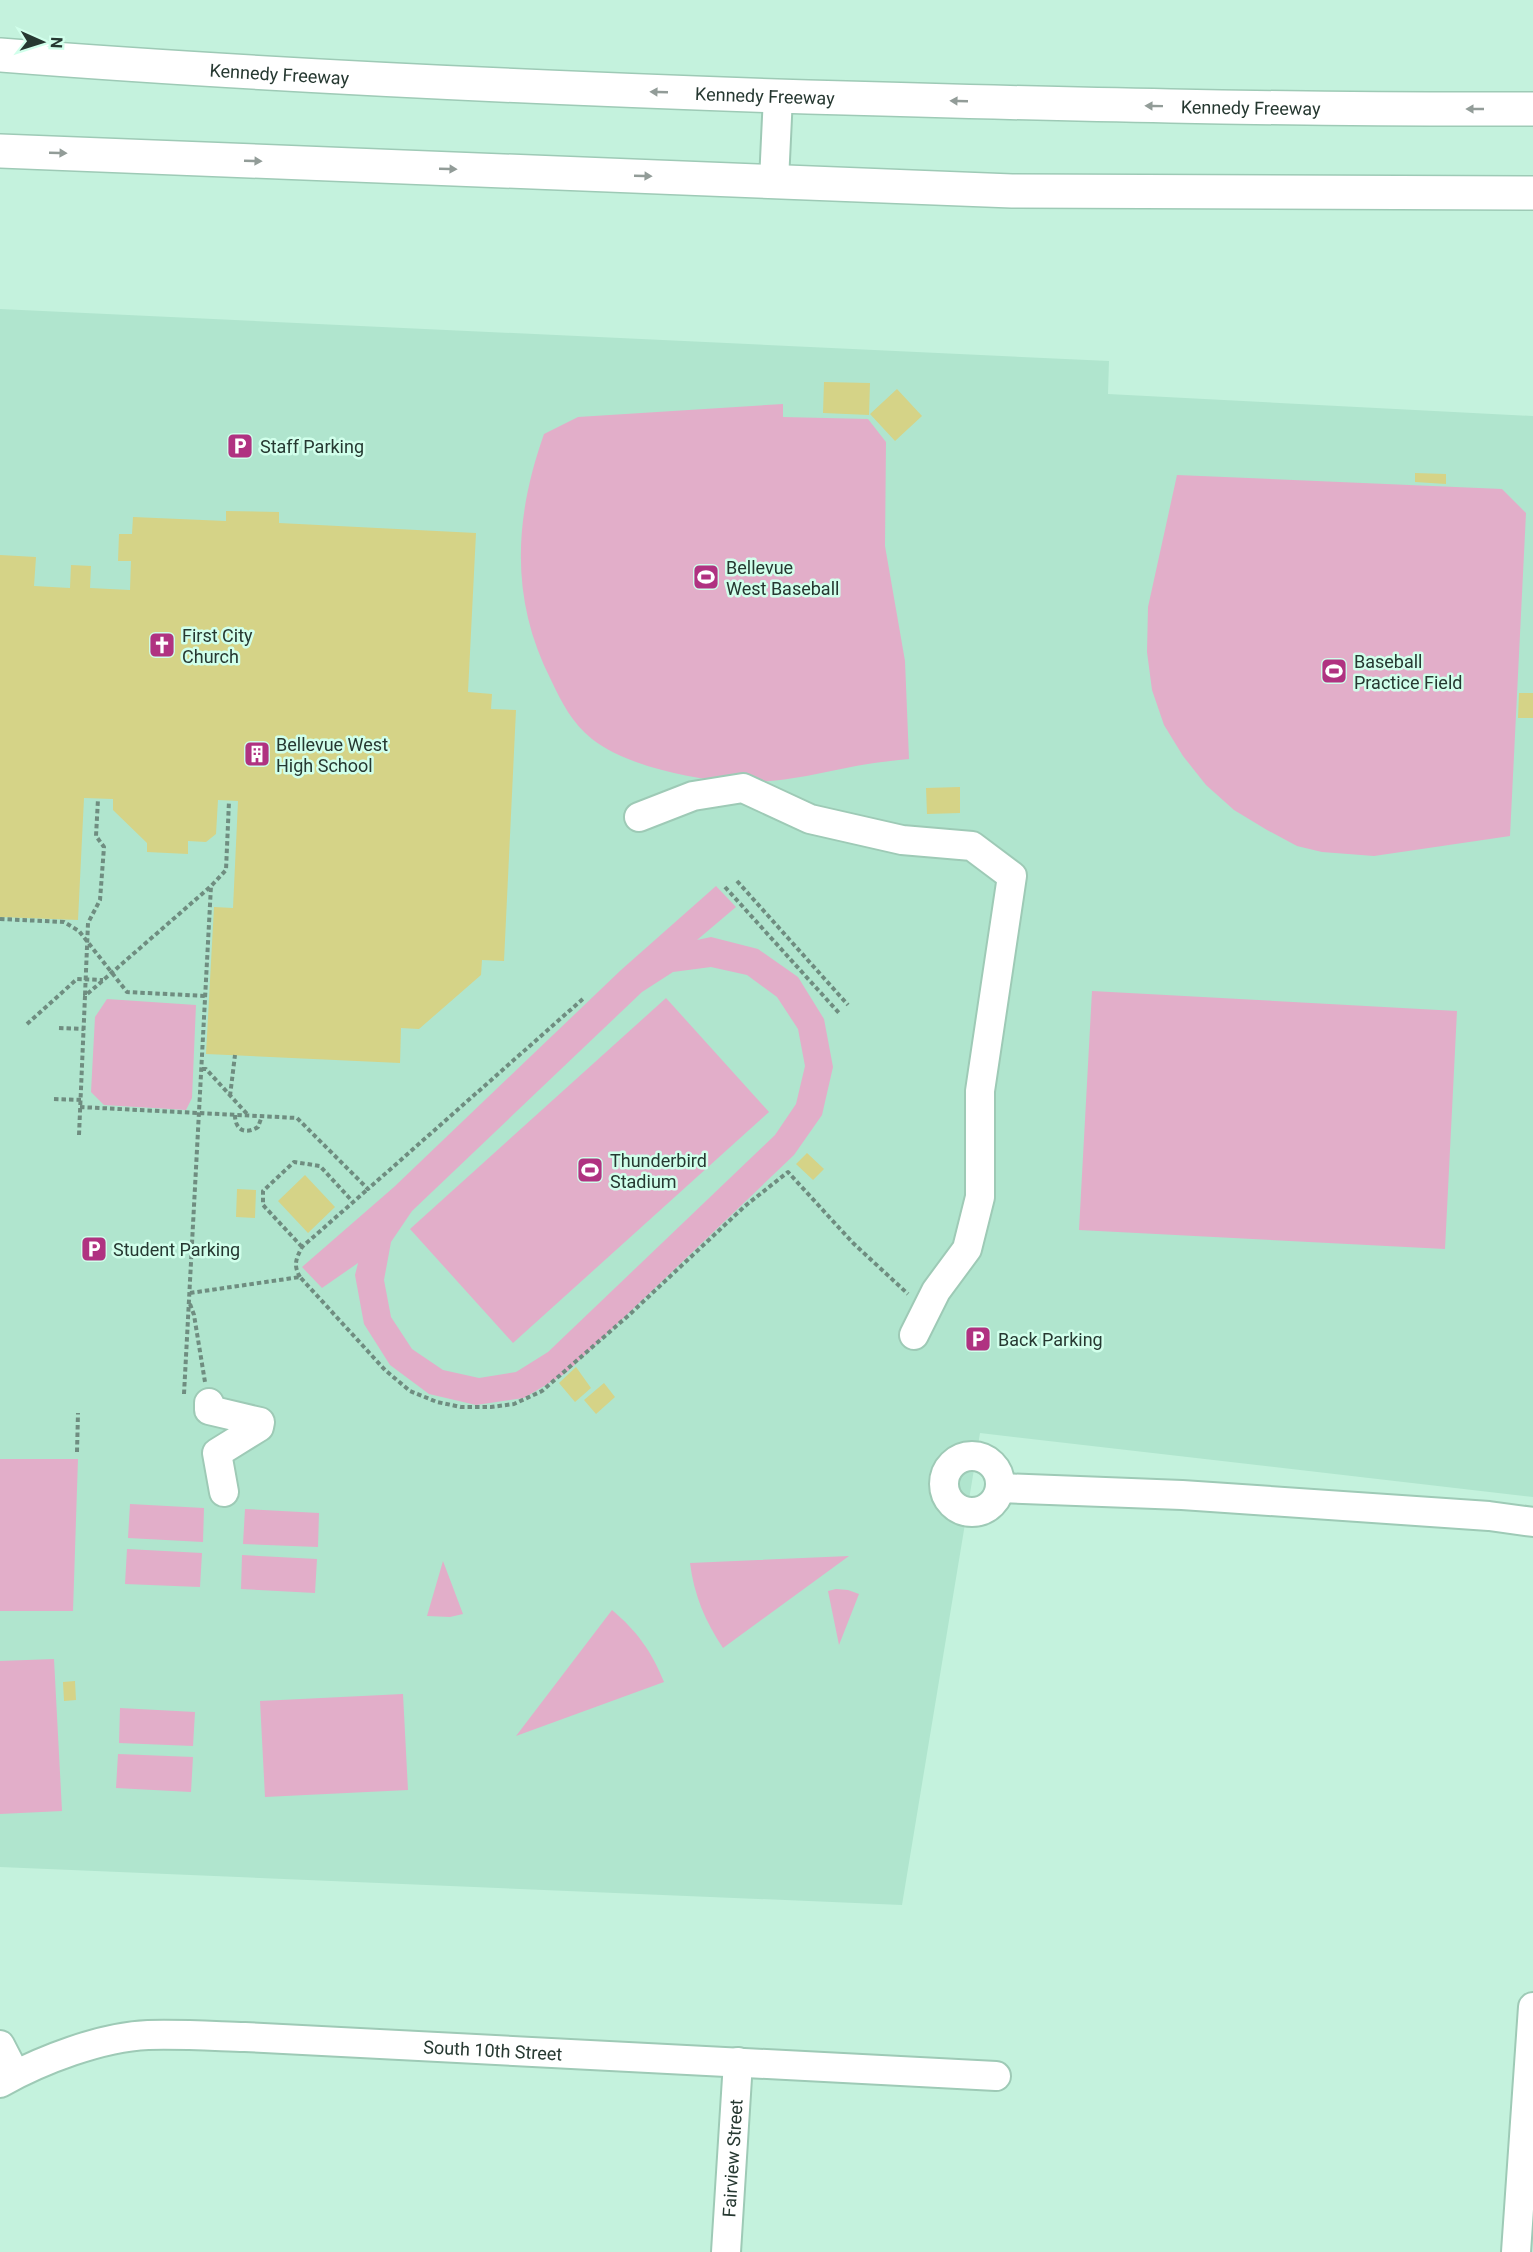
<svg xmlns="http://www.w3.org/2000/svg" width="1533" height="2252" viewBox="0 0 1533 2252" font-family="Roboto,sans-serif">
	<rect width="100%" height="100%" fill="#c4f2dd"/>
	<!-- built -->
	<path fill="#b0e5ce" d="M0,309L1109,361L1108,394L1533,416V1497L980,1433L902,1905L0,1867Z"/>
	<!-- green -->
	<path fill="#e2aec9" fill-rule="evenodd" d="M783,404V417L868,419L886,442L885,546L905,661L909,759C890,761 870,763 851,767C812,775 774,784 734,782C692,779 626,766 592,739C572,723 562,703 551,680C510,599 514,519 544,434L578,417Z
		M1177,475L1502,489L1526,513L1510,836L1374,856L1322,852L1297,846L1267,830L1234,810L1206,785L1183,756L1164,725L1152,690L1147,652L1148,607Z
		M716,886L736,907L697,940L711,937L758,949L798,977L824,1019L833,1067L822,1115L794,1155L566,1373L524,1398L476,1405L429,1394L390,1365L364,1324L355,1275L358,1263L322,1288L302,1267L394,1187L621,970ZM711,967L747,975L777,997L798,1029L805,1066L796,1104L775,1135L548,1352L516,1372L479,1378L443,1370L412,1349L391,1317L384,1280L391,1242L412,1211L642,992L673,972Z
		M1092,991L1457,1011L1445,1249L1079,1230Z
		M666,998L769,1112L513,1343L410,1229Z
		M107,999L196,1005L192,1098L186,1110L104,1105L91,1092L95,1017Z
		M0,1459H78L73,1611H0Z
		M130,1504L204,1508L203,1542L128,1538Z
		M245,1509L319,1513L318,1547L243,1544Z
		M127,1549L202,1553L200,1587L125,1584Z
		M242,1555L317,1559L315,1593L241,1589Z
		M849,1556L723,1648C705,1621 694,1595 690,1563Z
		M443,1561L463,1614L450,1617L427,1616Z
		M836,1589L848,1590L859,1594L839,1645L828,1591Z
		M612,1610C637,1631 652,1652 664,1682L516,1736Z
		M54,1659L62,1811L0,1814V1661Z
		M403,1694L408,1790L265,1797L260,1701Z
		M120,1708L195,1712L193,1746L119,1743Z
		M118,1754L193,1757L191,1792L116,1788Z"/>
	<!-- building -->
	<path fill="#d5d387" d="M824,382L870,383L869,415L823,413Z
		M897,389L922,416L895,441L870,414Z
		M1415,473L1446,474V484L1415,482Z
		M226,511L279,512V523L476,533L468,692L492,694L491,709L516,710L504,961L482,960L481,975L419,1029L401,1028L400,1063L206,1054L214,907L233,908L238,801L218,800L216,834L206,842L188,841V854L147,852V843L113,810V799L84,798L78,920L0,917V555L36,557L34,586L70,588L71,565L91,566L90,588L130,590L131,561H118L119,534H132L133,517L226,521Z
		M1519,693H1533V718H1518Z
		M960,787V813L927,814L926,788Z
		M807,1153L824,1169L813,1180L796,1164Z
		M305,1175L335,1207L308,1233L278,1201Z
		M237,1189L256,1190L255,1218L236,1217Z
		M576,1367L591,1388L575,1402L559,1383Z
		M604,1383L615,1397L596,1414L584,1400Z
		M75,1681L76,1700L64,1701L63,1682Z"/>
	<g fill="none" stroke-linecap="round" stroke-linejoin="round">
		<defs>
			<g id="minor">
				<path d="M774,181L778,96"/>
				<path d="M639,817L693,796L743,788L810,819L902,840L972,846L1012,876L980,1091V1197L967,1249L936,1291L914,1335"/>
				<path d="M209,1403V1410L260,1422L259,1427L217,1453L224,1492"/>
				<circle cx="972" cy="1484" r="28"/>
				<path d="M1000,1488L1182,1495L1489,1516L1533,1522"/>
				<path d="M0,2045L15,2074"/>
				<path id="s1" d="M0,2083C41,2060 101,2037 148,2035C180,2034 213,2036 245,2037L996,2076"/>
				<path id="s2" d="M726,2252L738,2062"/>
				<path d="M1516,2252L1533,2007"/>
			</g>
			<g id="highway">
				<path id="s3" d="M0,55C269,76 539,88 808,97C1050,104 1291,110 1533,109"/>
				<path d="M0,151L1012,191L1533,193"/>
			</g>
		</defs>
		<!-- minor casing -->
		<use href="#minor" stroke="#9ecab6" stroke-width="32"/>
		<!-- highway casing -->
		<use href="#highway" stroke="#9ecab6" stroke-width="36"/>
		<!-- path -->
		<path stroke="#6f8d80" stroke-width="4" stroke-dasharray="4.5 3" stroke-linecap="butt" d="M737,881L848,1005
			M725,887L839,1013
			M0,919L64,922L79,931L127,992L206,996
			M85,995L88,923L100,900L104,847L96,836L98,799
			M27,1024L77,979L103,980
			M59,1028L84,1029
			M202,1069H206L248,1115
			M230,1096L235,1055
			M54,1099L81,1100
			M80,1107L297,1118L368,1189L585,997
			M235,1115C235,1130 245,1135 258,1127L262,1116
			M79,1135L85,996L210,887
			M302,1247L263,1205V1191L294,1162L320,1166L353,1202
			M300,1277C293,1265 296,1259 302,1247L368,1189
			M190,1293L300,1277L385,1370L410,1391L437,1402L461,1407H491L514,1404L542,1391L629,1315L745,1206L788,1172L853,1243L908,1294
			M190,1304L194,1315L205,1382
			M184,1394L211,886L226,870L229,801
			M77,1452L78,1413"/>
		<!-- minor -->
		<use href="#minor" stroke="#fff" stroke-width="28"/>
		<!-- highway -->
		<use href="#highway" stroke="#fff" stroke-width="33"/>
	</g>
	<!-- one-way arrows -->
	<defs><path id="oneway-solid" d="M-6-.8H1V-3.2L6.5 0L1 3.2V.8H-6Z" transform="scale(1.5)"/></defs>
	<g fill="#929c98">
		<use href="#oneway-solid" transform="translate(659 92) rotate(-178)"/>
		<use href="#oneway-solid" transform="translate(959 101) rotate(-178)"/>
		<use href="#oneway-solid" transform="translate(1154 106) rotate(-179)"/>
		<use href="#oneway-solid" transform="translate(1475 109) rotate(180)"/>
		<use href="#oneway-solid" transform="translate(58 153) rotate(2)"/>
		<use href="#oneway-solid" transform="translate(253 161) rotate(2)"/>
		<use href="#oneway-solid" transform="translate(448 169) rotate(2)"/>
		<use href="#oneway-solid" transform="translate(643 176) rotate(2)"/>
	</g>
	<!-- icons -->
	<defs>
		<symbol id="parking-square" viewBox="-11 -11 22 22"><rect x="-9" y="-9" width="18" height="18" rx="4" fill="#b03281" stroke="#d1ffeb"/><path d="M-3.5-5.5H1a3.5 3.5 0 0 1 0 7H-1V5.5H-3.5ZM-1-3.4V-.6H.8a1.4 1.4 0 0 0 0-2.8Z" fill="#fff"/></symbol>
		<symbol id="stadium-square" viewBox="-11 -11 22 22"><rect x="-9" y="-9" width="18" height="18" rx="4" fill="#b03281" stroke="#d1ffeb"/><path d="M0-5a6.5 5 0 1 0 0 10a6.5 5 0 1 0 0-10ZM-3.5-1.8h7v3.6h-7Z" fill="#fff"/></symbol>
		<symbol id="church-square" viewBox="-11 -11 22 22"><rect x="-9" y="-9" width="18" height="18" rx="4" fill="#b03281" stroke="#d1ffeb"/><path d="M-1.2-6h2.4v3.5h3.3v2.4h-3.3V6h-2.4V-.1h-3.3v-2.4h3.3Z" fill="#fff"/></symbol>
		<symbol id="building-square" viewBox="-11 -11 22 22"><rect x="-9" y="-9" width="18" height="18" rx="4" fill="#b03281" stroke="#d1ffeb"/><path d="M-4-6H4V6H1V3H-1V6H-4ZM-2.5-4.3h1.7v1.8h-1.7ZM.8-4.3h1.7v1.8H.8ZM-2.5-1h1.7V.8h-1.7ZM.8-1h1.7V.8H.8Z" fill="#fff"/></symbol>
	</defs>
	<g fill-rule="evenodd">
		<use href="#parking-square" x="225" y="431" width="30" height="30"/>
		<use href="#stadium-square" x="691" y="562" width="30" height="30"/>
		<use href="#church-square" x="147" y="630" width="30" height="30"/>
		<use href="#stadium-square" x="1319" y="656" width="30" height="30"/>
		<use href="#building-square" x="242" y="739" width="30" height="30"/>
		<use href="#stadium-square" x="575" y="1155" width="30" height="30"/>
		<use href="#parking-square" x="79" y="1234" width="30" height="30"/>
		<use href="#parking-square" x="963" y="1324" width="30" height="30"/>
	</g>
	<g text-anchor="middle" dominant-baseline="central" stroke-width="5" stroke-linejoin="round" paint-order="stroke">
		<!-- street labels -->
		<g font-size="18" fill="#263831" stroke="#d1ffeb">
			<text stroke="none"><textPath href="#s3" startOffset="280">Kennedy Freeway</textPath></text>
			<text stroke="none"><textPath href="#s3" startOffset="766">Kennedy Freeway</textPath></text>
			<text stroke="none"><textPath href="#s3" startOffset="1252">Kennedy Freeway</textPath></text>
			<text stroke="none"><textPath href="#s1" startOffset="502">South 10th Street</textPath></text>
			<text stroke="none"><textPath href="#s2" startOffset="94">Fairview Street</textPath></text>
		</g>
		<!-- poi labels -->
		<g font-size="18" fill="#263831" stroke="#d1ffeb" text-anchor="start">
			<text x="260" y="446">Staff Parking</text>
			<text x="726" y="567">Bellevue<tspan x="726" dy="21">West Baseball</tspan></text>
			<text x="182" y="635">First City<tspan x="182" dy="21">Church</tspan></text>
			<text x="1354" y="661">Baseball<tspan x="1354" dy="21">Practice Field</tspan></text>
			<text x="276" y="744">Bellevue West<tspan x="276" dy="21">High School</tspan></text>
			<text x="610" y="1160">Thunderbird<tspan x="610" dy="21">Stadium</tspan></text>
			<text x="113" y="1249">Student Parking</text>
			<text x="998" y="1339">Back Parking</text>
		</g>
	</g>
	<!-- north arrow -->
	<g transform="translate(42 42) rotate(93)" stroke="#d1ffeb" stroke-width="4.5" paint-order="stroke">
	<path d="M0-4.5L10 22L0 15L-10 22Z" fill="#263831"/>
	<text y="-9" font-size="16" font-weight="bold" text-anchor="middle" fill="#263831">N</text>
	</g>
</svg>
